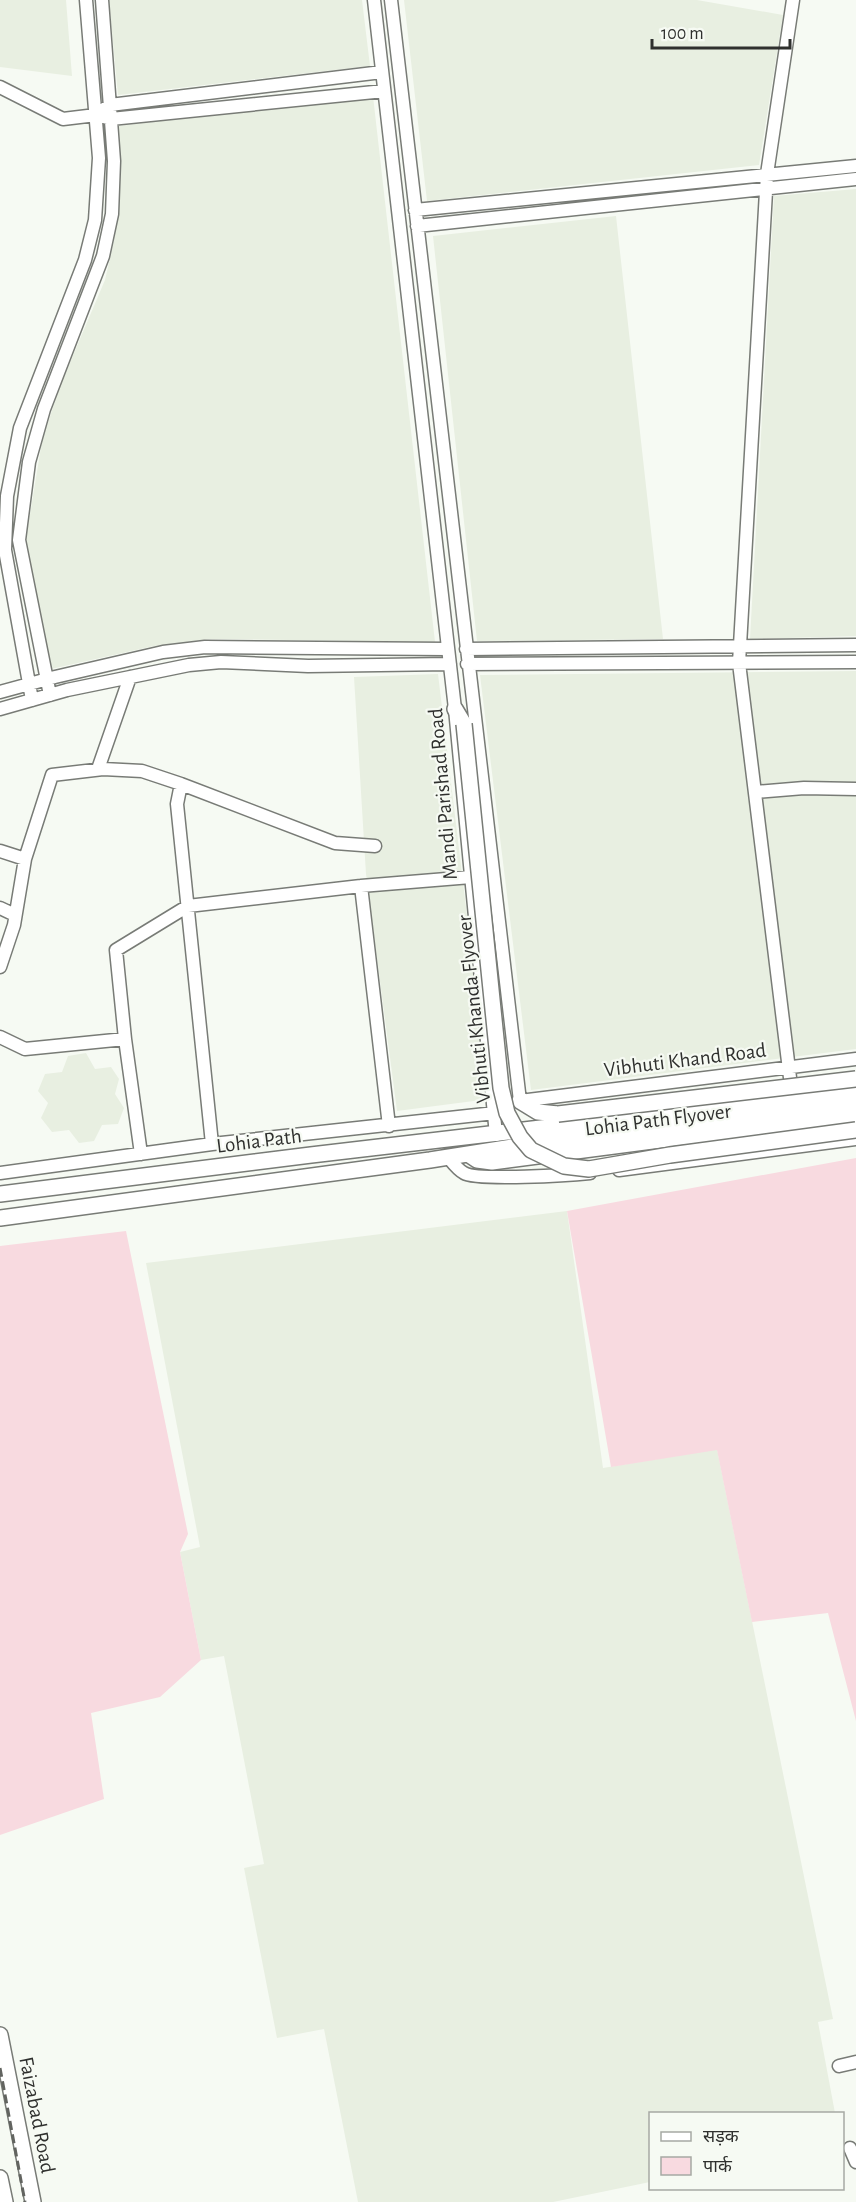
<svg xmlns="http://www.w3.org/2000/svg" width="856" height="2202" viewBox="0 0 856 2202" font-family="'Alegreya Sans','Noto Sans Devanagari',sans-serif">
	<rect width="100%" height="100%" fill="#f6faf3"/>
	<!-- built -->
	<path fill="#e8efe1" d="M0,0H66L72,76L0,67Z
		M109,0H362L370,66L118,95Z
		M404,0H697L783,15L759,165L427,201Z
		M373,96L435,642L211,639L154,646L51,669L26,539L42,441L60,386L105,280L114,241L120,199L119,126Z
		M856,189V636L750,639L774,196Z
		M616,216L663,639L477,641L433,236Z
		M856,671V1049L531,1090L480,675Z
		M438,674L489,1099L397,1111L366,874L354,677Z
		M86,1053L95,1069L111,1067L119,1079L115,1094L124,1108L118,1124L102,1125L94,1141L79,1143L69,1130L52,1132L41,1118L48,1103L38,1091L45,1074L62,1072L68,1056Z
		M567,1211L603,1468L717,1449L833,2019L818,2022L835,2113L650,2114V2182L553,2202H358L324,2029L277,2038L244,1868L264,1864L224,1656L201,1660L180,1552L200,1547L146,1263Z"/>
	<!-- green -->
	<path fill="#f8dae0" d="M856,1158V1721L828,1613L752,1622L717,1450L611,1467L567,1211Z
		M126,1231L188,1534L180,1552L201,1660L160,1697L91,1713L104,1799L0,1835V1246Z"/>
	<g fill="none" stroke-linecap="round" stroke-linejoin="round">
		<defs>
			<path id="minor" d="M374,0L455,709L496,1135
				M391,0L520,1101L856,1059
				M0,87L63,119L96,115L111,119L384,91
				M104,109L110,105L382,72
				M415,210L856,166
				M417,226L856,179
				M466,649L856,645
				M467,664L856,662
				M0,692L55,677L163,652L205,647L448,649
				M50,695L19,540L29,462L44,409L103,256L112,214L114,161L102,0
				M32,700L5,550L7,496L20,428L85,260L95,220L99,158L86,0
				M0,709L67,690L189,665L221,662L308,666L450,664
				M98,769L130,677
				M181,784L177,804L212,1144
				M755,792L804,788L856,789
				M0,851L25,859L52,775L103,769L142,771L181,784L335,843L375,846
				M361,886L389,1126
				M0,908L15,915
				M0,967L14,925L25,859
				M0,1037L25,1049L125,1039
				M792,1094L739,663L767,174L793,0
				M141,1154L125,1039L116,950L188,906L361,886L471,877
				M448,1157C452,1162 458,1170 464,1173C477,1181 571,1175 590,1173
				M619,1170L856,1139
				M0,1173L212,1144L495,1113
				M839,2066L856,2062
				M850,2148L856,2162"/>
			<path id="major" d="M455,709L464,724
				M520,1101L538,1112L558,1114
				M468,1154L477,1160L492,1162L683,1137L856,1118
				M0,1194L311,1155L856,1091
				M0,1218L430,1160L518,1146L856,1104
				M0,2035L33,2202
				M0,2178L5,2202"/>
		</defs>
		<!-- minor casing -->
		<use href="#minor" stroke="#787b76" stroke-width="15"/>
		<!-- major casing -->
		<use href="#major" stroke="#787b76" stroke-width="18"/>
		<!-- minor -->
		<use href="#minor" stroke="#fff" stroke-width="12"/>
		<!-- major -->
		<use href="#major" stroke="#fff" stroke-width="15"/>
		<!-- rail -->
		<path stroke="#626460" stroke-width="3" stroke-dasharray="9 4.5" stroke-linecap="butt" d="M0,2068L25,2202"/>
		<defs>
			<path id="major-bridge" d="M464,724L501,1088L507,1113L520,1137L531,1150L564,1166L589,1169L670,1155L856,1130
				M558,1114L856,1079"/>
		</defs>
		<!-- major-bridge casing -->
		<use href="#major-bridge" stroke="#787b76" stroke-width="18" stroke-linecap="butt"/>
		<!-- major-bridge -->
		<use href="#major-bridge" stroke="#fff" stroke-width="15"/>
	</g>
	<g text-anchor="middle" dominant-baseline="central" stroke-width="4.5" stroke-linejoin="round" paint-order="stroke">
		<!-- street labels -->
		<g font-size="21" fill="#2f302e" stroke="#f6faf3">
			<text transform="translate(443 794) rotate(-95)">Mandi Parishad Road</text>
			<text transform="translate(474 1009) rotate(-96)">Vibhuti Khanda Flyover</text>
			<text transform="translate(685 1060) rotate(-7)">Vibhuti Khand Road</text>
			<text transform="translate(658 1120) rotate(-7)">Lohia Path Flyover</text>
			<text transform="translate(259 1141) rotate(-7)">Lohia Path</text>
			<text transform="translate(37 2115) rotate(79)">Faizabad Road</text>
		</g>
	</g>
	<!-- legend -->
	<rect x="649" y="2112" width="195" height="78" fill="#f6faf3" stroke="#a6a9a4" stroke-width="1.5"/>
	<rect x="661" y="2132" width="30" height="9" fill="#ffffff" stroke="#a6a9a4" stroke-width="1.5"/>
	<text x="703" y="2142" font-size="18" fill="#2f302e">सड़क</text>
	<rect x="661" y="2157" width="30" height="18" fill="#f8dae0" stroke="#a6a9a4" stroke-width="1.5"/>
	<text x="703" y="2172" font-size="18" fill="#2f302e">पार्क</text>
	<!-- scale -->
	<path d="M652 39v9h138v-9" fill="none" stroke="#2f302e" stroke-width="3"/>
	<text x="661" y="39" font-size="18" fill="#2f302e" stroke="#f6faf3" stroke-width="4.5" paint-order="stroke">100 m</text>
</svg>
